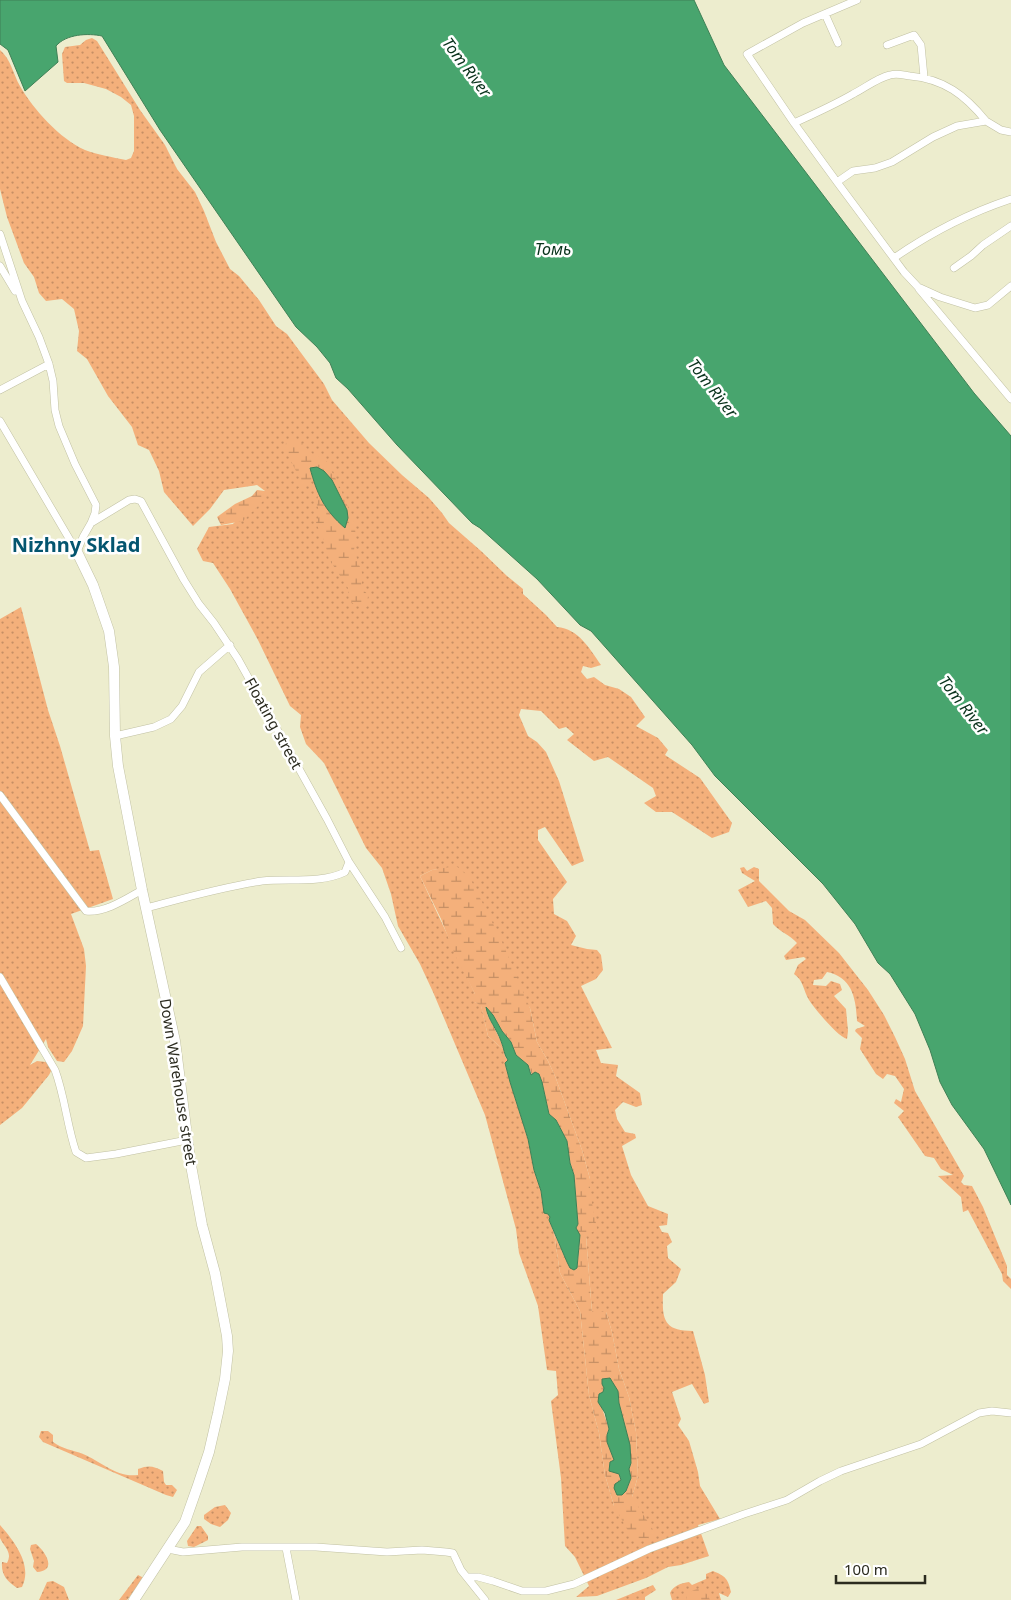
<svg xmlns="http://www.w3.org/2000/svg" width="1011" height="1600" viewBox="0 0 1011 1600" font-family="'Noto Sans',sans-serif">
	<defs>
		<pattern id="grass-dots" width="8" height="8" patternUnits="userSpaceOnUse" patternTransform="scale(1.25)"><rect width="8" height="8" fill="#f4b07b"/><path d="M2 2h.1M6 6h.1" fill="none" stroke="#c68f64" stroke-width="1.8" stroke-linecap="round"/></pattern>
		<pattern id="wetland-marsh" width="20" height="14" patternUnits="userSpaceOnUse" patternTransform="scale(1.25)"><rect width="20" height="14" fill="#f4b07b"/><path d="M1 5h8M5 5V1M11 12h8M15 12V8" fill="none" stroke="#c68f64"/></pattern>
	</defs>
	<rect width="100%" height="100%" fill="#ededce"/>
	<!-- grass -->
	<path fill="url(#grass-dots)" fill-rule="evenodd" d="M92,38L97,41L140,110L165,145L177,169L195,192L204,211L216,242L230,269L239,276L259,300L276,326L287,334L324,384L332,400L369,443L402,475L429,498L442,513L449,523L481,551L507,576L523,589V594L546,615L557,627C579,629 589,648 601,665L591,668L583,666L581,672L587,679L594,677L605,685L619,689L631,697L645,717L636,726L658,738L668,750L665,755L700,778L732,823L729,832L712,838L672,812H656L644,803L656,796L653,788L608,757L594,761L567,740L574,734L566,727L559,729L541,711L521,709L519,715L528,736L537,742L546,752L559,781L584,861L572,866L545,827L538,830V840L567,882L553,899L554,914L567,921L576,936L571,945L587,949L597,950L601,955L603,970L596,979L581,986L612,1048L596,1050L601,1063L618,1065L616,1076L640,1093L642,1105L636,1107L623,1102L615,1110L617,1119L625,1132L635,1134L636,1138L622,1146L631,1175L648,1206L668,1214L667,1225L659,1226L662,1232L668,1233L672,1242L667,1246L668,1258L681,1269L676,1282L663,1294C662,1320 664,1331 693,1331L705,1375L709,1402L704,1404L692,1384L672,1392L681,1419L678,1425L689,1441L698,1472L700,1486L720,1519L698,1525L709,1556L681,1565L668,1567L646,1578L597,1596L576,1597L589,1586L575,1557L565,1546L561,1478L551,1401L558,1395L556,1371L547,1370L538,1306L519,1253L516,1229L485,1115L433,992L420,964L398,926L391,894L382,868L366,848L324,763L306,744L300,727L301,715L290,706L258,640L230,589L213,563L203,561L197,549L209,527L233,524L265,491L257,485L224,490L210,509L193,526L164,492L159,471L149,450L138,445L132,427L108,396L87,359L77,351L79,331L74,309L62,299L46,301L39,293L34,277L24,263L7,217L0,189V50C11,59 13,74 20,86C33,109 60,139 85,150C98,155 112,157 126,160L131,158L134,151V116L131,105L121,97L106,89L84,83H67L64,81L62,54L65,47L80,45L86,40ZM441,869L530,1008L537,1042L548,1061L555,1076L582,1150L590,1179V1193L586,1236L592,1312H606L612,1332L619,1369L629,1397L636,1432L638,1476L632,1497L614,1506L605,1475L599,1433L589,1395L580,1311L560,1273L554,1233L549,1220L550,1217L548,1214L544,1212L541,1191L534,1170L528,1139L510,1082L505,1063L508,1061L505,1056L504,1050L488,1036L481,1005L475,1002V994L420,876L432,870Z
		M21,607L48,710L60,746L90,851L99,850L113,899L71,914L84,949L86,966L83,1026L72,1051L64,1062L57,1061L48,1047L46,1039L30,1065L37,1061L46,1062L52,1069L49,1075L22,1108L0,1125V619Z
		M744,867L747,871L754,867L759,869V881L789,911L805,920L839,953L868,990L884,1015L895,1037L905,1059L915,1091L964,1176L961,1182L964,1185L972,1186L983,1207L1007,1266V1275L1011,1279V1289L1003,1281L1002,1274L968,1210L963,1212L961,1197L938,1176L953,1175L941,1169L934,1158L925,1156L898,1117L904,1111L894,1103L896,1099L901,1102L904,1089L895,1076L887,1074L883,1079L876,1074L860,1049L862,1038L855,1031L856,1029L865,1026L857,1021C856,998 852,977 827,972L822,979L814,980L813,985L826,986L831,981L840,984L842,990L834,996L846,1009L848,1031L847,1039C838,1037 815,1009 809,1000C803,990 804,981 794,974L798,965L806,959L804,957L786,960L784,956L797,943C790,935 780,932 773,924L772,908L766,901L748,907L738,890L755,881L742,873L740,868Z
		M41,1431H48L53,1435V1442C62,1449 73,1450 83,1454C100,1461 117,1478 138,1475V1469C149,1465 153,1466 163,1471L164,1482L166,1485H172L177,1490L173,1497L166,1495L43,1442L39,1437Z
		M225,1505L231,1513L228,1520L220,1527L211,1524L204,1519V1515L215,1507Z
		M0,1525C14,1541 33,1565 22,1587L17,1588C7,1581 1,1575 2,1562L7,1563C13,1552 4,1547 0,1538C0,1535 0,1528 0,1525Z
		M197,1526H201L208,1536V1540L194,1547L188,1546L187,1541Z
		M36,1544C45,1551 58,1571 37,1572L33,1567L34,1561L30,1549L31,1545Z
		M713,1571C725,1576 728,1578 731,1592L728,1597L719,1593L721,1600H672L670,1593C673,1586 681,1583 689,1582L692,1585L706,1579V1574Z
		M138,1575L144,1578L127,1600H119Z
		M53,1581L64,1587L69,1600H39L47,1582Z
		M653,1585L656,1590L645,1597V1600H616Z"/>
	<!-- wetland -->
	<path fill="url(#wetland-marsh)" fill-rule="evenodd" d="M289,439L301,443L313,454L325,459L339,485L354,522L356,537L354,550L363,576L361,587L368,595L367,607L354,604L349,600L348,588L329,559L324,540L316,523L320,513L316,502L319,495C325,509 333,518 344,528C346,525 348,520 348,517C348,506 329,470 318,467C316,467 311,468 310,468L314,481L308,480L302,490L298,489L299,477L285,449L286,443Z
		M257,490L265,491L264,500L243,521L221,525L217,517L235,504L252,496Z
		M456,866L469,876L502,942L530,1008L537,1042L548,1061L555,1076L582,1150L590,1179V1193L597,1229L586,1236L592,1312H606L612,1332L619,1369L629,1397L636,1432L638,1476L632,1497L657,1536L635,1543L614,1506L605,1475L599,1433L589,1395L580,1311L560,1273L554,1233L567,1262L577,1268C578,1255 582,1241 576,1228L578,1224L574,1175L570,1163L567,1141L556,1120L549,1114L542,1082L539,1074L532,1075L528,1065L516,1055L511,1042L502,1031L493,1015L487,1014L500,1039L504,1050L488,1036L481,1006L475,1002V994L455,955L441,919L420,876L432,870ZM604,1388L618,1391L619,1403L628,1442L631,1463L629,1469L631,1478L626,1491L622,1495L621,1481L607,1435L609,1429L601,1405Z
		M697,1589C705,1590 707,1593 710,1600H686C687,1593 691,1591 697,1589Z"/>
	<!-- water -->
	<path fill="#48a56e" stroke="#3f8056" d="M0,0H694L724,65L974,393L1011,436V1205L984,1149L952,1105L940,1082L930,1050L915,1014L890,974L878,963L855,924L823,884L715,776L692,745L591,631L580,625L537,579L480,528L472,523L397,445L348,389L336,378L330,363L317,347L296,327L160,130L102,36C88,33 66,34 56,46L58,62L25,91L8,50L0,44Z
		M317,467L324,471L332,480L347,510L348,518L345,528C324,510 317,494 310,468Z
		M486,1007L493,1015L502,1031L511,1042L516,1055L528,1065L531,1075L535,1072L539,1074L542,1082L549,1114L556,1120L567,1141L570,1163L574,1175L578,1224L576,1228L580,1235L577,1268L574,1270L570,1268L567,1262L549,1220L550,1217L548,1214L544,1213L541,1191L534,1170L528,1139L510,1082L505,1063L508,1060C504,1055 504,1048 501,1041C497,1029 488,1020 486,1007Z
		M610,1378L618,1391L619,1403L630,1445L631,1463L629,1469L631,1478L626,1491L622,1495H617L614,1488L615,1484L621,1480L619,1474L609,1471L610,1462L614,1460L607,1442V1435L609,1429L605,1413L598,1402L599,1394L603,1392L604,1388L602,1384V1379Z"/>
	<g fill="none" stroke-linecap="round" stroke-linejoin="round">
		<defs>
			<path id="street" d="M857,0L803,23L747,54L794,123L837,182L904,272L918,287L940,297L975,308L988,305L1011,286
				M825,14L838,43
				M887,45L914,35L921,45L924,77
				M794,123C814,114 834,105 853,94C865,88 877,78 890,75C897,73 903,75 910,76C944,79 965,95 986,121
				M837,182L853,171L875,168L892,162L933,137L957,126L986,121L1001,130L1011,132
				M0,234L22,301L39,337L49,364L53,381L55,410L59,426L75,464L96,505L95,513L91,523
				M894,258C930,233 969,213 1011,199
				M0,266L15,291
				M954,268L971,256L983,245L1011,226
				M919,289L1011,399
				M0,390L49,364
				M0,421L77,552
				M77,552L83,537L91,523L129,500L135,499L141,501L184,580L199,604L214,623L238,659L327,819L349,862L385,917L401,948
				M115,736L154,727L171,719L182,706L199,672L230,645
				M0,795L86,911C105,913 126,899 142,890
				M146,908C184,898 222,887 262,881C288,878 320,884 345,872L349,862
				M0,977L55,1070C65,1097 67,1126 76,1152L86,1158L116,1154L187,1140
				M169,1548L173,1550L183,1552L242,1547H316L387,1552L422,1550L446,1552L453,1553L461,1570L485,1600
				M286,1548L296,1600
				M467,1577H478L493,1581L522,1591H546L574,1584L649,1549L744,1514L787,1500L820,1481L841,1471L921,1444L979,1413L992,1411L1011,1413"/>
			<path id="secondary" d="M77,552L93,585L109,631L114,667L115,736L118,766L142,890L175,1041L190,1160L202,1225L215,1273L227,1336L228,1351L225,1379L218,1413L209,1452L198,1485L185,1522L134,1600"/>
		</defs>
		<!-- street casing -->
		<use href="#street" stroke="#c1c1a3" stroke-width="8"/>
		<!-- secondary casing -->
		<use href="#secondary" stroke="#c1c1a3" stroke-width="11"/>
		<!-- street -->
		<use href="#street" stroke="#fff" stroke-width="7"/>
		<!-- secondary -->
		<use href="#secondary" stroke="#fff" stroke-width="10"/>
	</g>
	<g text-anchor="middle" dominant-baseline="central" stroke-width="5" stroke-linejoin="round" paint-order="stroke">
		<!-- street labels -->
		<g font-size="15" fill="#2b2b1f" stroke="#fff">
			<text transform="translate(274 723) rotate(61)">Floating street</text>
			<text transform="translate(179 1082) rotate(81)">Down Warehouse street</text>
		</g>
		<!-- water labels -->
		<g font-size="16" font-style="italic" fill="#09321c" stroke="#fff">
			<text transform="translate(467 67) rotate(53)">Tom River</text>
			<text x="553" y="249">Томь</text>
			<text transform="translate(713 388) rotate(52)">Tom River</text>
			<text transform="translate(964 705) rotate(52)">Tom River</text>
		</g>
		<!-- district labels -->
		<g font-size="20" font-weight="bold" fill="#04556f" stroke="#fff">
			<text x="76" y="544">Nizhny Sklad</text>
		</g>
	</g>
	<!-- scale -->
	<path d="M836 1575v8h89v-8" fill="none" stroke="#2b2b1f" stroke-width="2.5"/>
	<text x="844" y="1575" font-size="15" fill="#2b2b1f" stroke="#ffffff" stroke-width="4" paint-order="stroke">100 m</text>
</svg>
